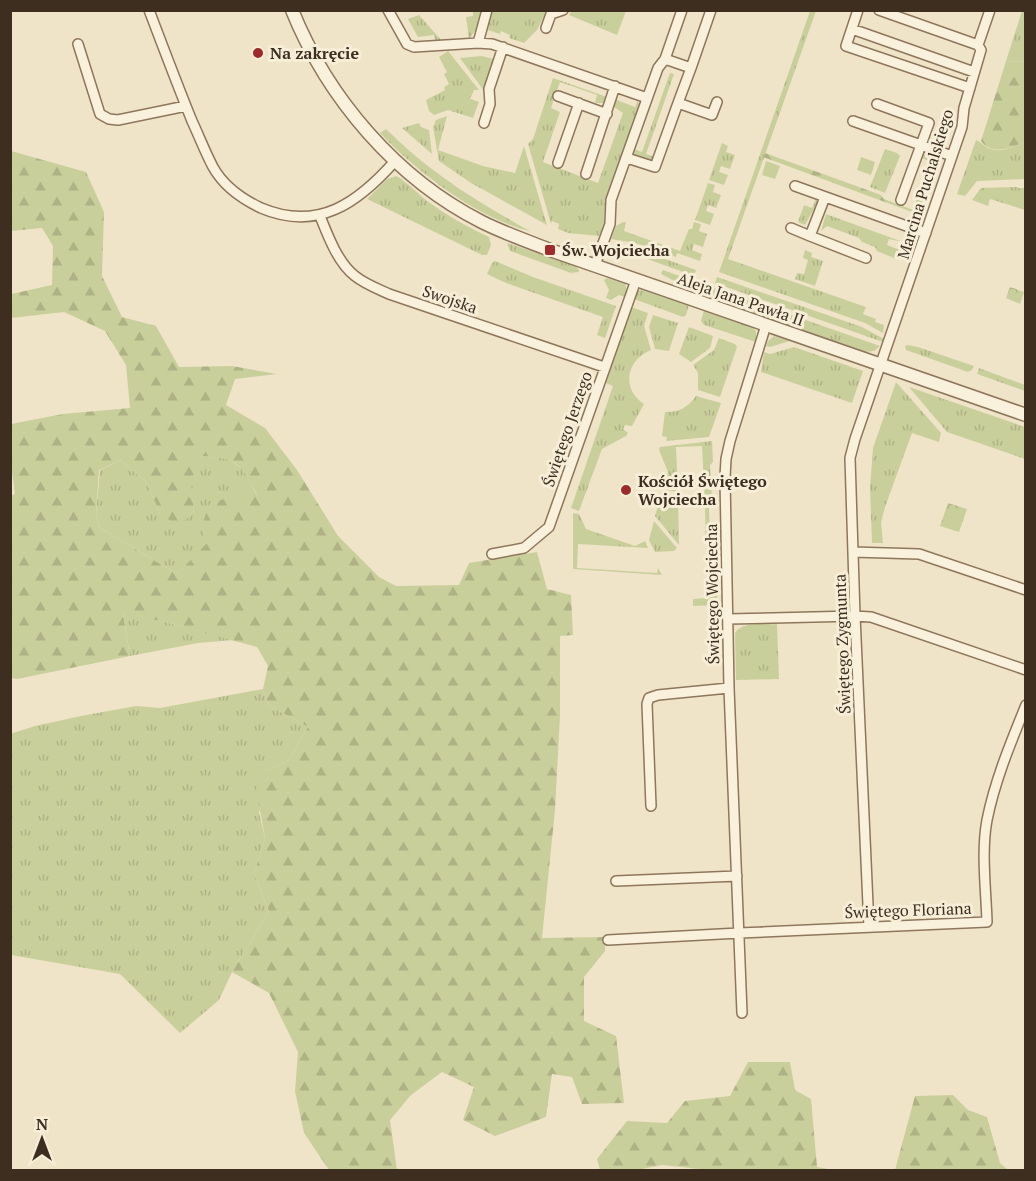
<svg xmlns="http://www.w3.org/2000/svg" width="1036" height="1181" viewBox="0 0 1036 1181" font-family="'PT Serif',serif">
	<defs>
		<pattern id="grass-tufts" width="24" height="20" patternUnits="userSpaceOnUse" patternTransform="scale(1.5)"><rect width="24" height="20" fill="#c9cf9b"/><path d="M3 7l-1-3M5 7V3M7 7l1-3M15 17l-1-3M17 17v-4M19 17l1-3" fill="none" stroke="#aeb285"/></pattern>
		<pattern id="forest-firs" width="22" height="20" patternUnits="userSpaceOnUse" patternTransform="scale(1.5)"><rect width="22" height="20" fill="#c9cf9b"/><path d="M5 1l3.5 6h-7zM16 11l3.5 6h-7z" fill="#aeb285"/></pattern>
		<pattern id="park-crowns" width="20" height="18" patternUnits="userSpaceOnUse" patternTransform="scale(1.5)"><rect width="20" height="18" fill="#c9cf9b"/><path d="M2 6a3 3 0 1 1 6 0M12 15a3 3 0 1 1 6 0" fill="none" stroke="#aeb285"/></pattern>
	</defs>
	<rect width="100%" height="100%" fill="#f0e4c8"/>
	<!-- grass -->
	<path fill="url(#grass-tufts)" d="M544,10L546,12L537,30L524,43L509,38L510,35L501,31L500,34L488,30L491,11Z
		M572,11V10L626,11L617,35L569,15Z
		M810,11H816L728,259L866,307L863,314L876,319L875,322L884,325L883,333L865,323L719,272Z
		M1022,11L1025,12V62L1006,61Z
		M419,15L442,41L436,43L434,35L418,37L408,19Z
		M448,51L479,90H474L470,99L479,102L473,118L448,110L434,115L429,111L426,100L445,90L444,87L449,84L444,74L447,72L439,57Z
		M482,56L494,59L484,91L460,58Z
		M670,73L674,74L646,154L655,157L648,160L634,154V149L642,152Z
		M553,78L607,97L603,103H595L597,95L560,82L551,108L560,112L543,162L598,183L623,113L614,107V99L635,107L638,100L639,105L605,203L604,224L599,236L568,233L558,229L559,224L552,221L551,224L528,144L533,139Z
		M447,116L438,150L483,166L515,173L524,146L547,225L471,183L439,161L433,127L436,120Z
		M419,123L421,127L429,130L432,154L402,128Z
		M386,129C429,172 477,202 530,231C478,219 417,172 380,133Z
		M976,140C981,142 983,145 988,148C1001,154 1012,147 1025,142V179L977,181L965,196L957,194Z
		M722,143L728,146L726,152L735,155L730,169L721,166L719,172L728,175L724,185L709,180Z
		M885,149L897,153L900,156L885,193L870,187Z
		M396,176C404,179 421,197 430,203C449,217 468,227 489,237L491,245L487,255H482L367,199L387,179Z
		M708,183L715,185L713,192L721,195L716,208L708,205L706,211L714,214L710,225L695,220Z
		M1024,186L1025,210L990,199L988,206L972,200L981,188L1018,187V188H1024Z
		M816,199L818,201L805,225L798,222L804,205L812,208Z
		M826,214L903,242L889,239L887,245L900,250L896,259L877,251L875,247L862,242L859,238L827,226L821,231Z
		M623,222H626L624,231L680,251L689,229H692L694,222L701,224L699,231L707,234L703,247L694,244L692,250L702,254L700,261L677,253L676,257L635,243L611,239L616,226Z
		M507,243L575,266L579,270V272L571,273L510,251Z
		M609,245L634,248L696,270L694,276Z
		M805,250L812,253L811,257L823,261L815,286L795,279L797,273L804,274L808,260L803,258Z
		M495,261L533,277L616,306L605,338L597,335L603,317L506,283L487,274L492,263Z
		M663,270L696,282L698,284L695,292L661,274Z
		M717,277L862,327L884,339L883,342L715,283Z
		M607,278L625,283L627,290L625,297L619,295L611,300L606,298L609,290L604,280Z
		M714,288L880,346L874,351L865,352L708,297L711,289Z
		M641,289L689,305L686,315L683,317L634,299L637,292Z
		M631,307L648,313L644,326L651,350C626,360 621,389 644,404L632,426L625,425L623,429L628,433L626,436L602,449L579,511L571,508L613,386L606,383Z
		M704,310L752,327L756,331V342L704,325L701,321Z
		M653,315L678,323L669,351L655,349L649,327Z
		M689,327L713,336L710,348L691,362L679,354Z
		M774,336L790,341L770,347L766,346L768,341Z
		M719,338L735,344L737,347L720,397L698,390V373L693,365L714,350Z
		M908,345L918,347L974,366L972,370L968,372L906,350L905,346Z
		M794,347L863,371L852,403L761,372L764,352L770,354Z
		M979,368L1025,385V391L977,374Z
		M896,382L941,433L939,442L912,433L885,507L881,523L883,543H872L870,487L873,448Z
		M909,387L1025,427V459L947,432Z
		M696,396L721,403L709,437L666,441L667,437L662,436L665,412C680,412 687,408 696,396Z
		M712,441L713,462L710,465L712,501L705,504L702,446L676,447L678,492L667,490L664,486L668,472L659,450L660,447Z
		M202,456L227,458L244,470L257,496H233L209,542L177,574L100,528L96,515L100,470L121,460L146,482L160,513L194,514L190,480Z
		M666,493L678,497L679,545L655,516L661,496Z
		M705,508H709L710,545L706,546Z
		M573,513L579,514L586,529L635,546L645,541L648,548L578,544L577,568L657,573L658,568L662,575L573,569Z
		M654,521L677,548L674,551L655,552L649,540Z
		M710,555H713L714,593L717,596V605L693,606V599L708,598L707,559Z
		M123,613L161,621L234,640L198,643L130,656Z
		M777,624L779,679L736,680L735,633C742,621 765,625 777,624Z
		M263,689L268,705L308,727L289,760L267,770L259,813L265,838L254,874L269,911L232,972L219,1000L180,1033L120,974L11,955L10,734L35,726L81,716L136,706L160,708Z"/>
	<!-- forest -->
	<path fill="url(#forest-firs)" fill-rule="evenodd" d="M473,11H481C480,21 477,31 469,38L466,17L473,16Z
		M1006,61L1025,62V142C1011,147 993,157 981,141Z
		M11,151L86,172L104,212L102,276L122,317L156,326L179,367L232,366L277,374L235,379L226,405L265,428L297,470L338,536L379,577L396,586L459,585L469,563L537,552L547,589L571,595L573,635L560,636V716L555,810L542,938L605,937V951L584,977V1021L616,1036L624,1103L582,1104L572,1077L552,1074L546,1117L495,1136L463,1120L474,1087L442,1072L411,1095L390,1120L397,1170H329L304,1133L295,1091L298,1052L269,993L232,972L269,911L254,874L265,838L256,789L267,770L289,760L308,727L268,705L263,689L268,666L257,647L161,621L123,614L130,656L17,679L11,678L10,496L15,494L11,465V424L63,414L130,408L126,365L105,331L64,312L11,318V294L52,285L53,246L42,228L11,231ZM202,456C239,459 240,463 257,495L233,496L209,504L201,529L208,542L177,574L100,528L96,515L99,470L121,460L146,482L160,513L176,525L194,514L191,481Z
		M765,153L881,195L884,199L913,210L931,162L922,158L923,154L926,153L940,160L919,220L911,217L912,212L763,157Z
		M748,1062H790L795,1090L811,1099L817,1167L834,1170H708L662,1165L637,1170H600L597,1159L627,1121L667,1123L685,1101L730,1096Z
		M953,1095L968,1110L987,1117L1000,1163L1008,1170H895L915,1096Z"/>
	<!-- park -->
	<path fill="url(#park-crowns)" d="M510,11H529V18L522,24L515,23L511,19Z
		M861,157L875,162L871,175L857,170Z
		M766,161L780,166L775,179L762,175Z
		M1010,287L1024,292L1020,304L1006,298Z
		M948,503L967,509L959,532L940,526Z"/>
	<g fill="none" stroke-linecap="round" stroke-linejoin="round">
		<defs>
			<path id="minor" d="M149,10C163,47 177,84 192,121C199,136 205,152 213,167C223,185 242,199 261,208C318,232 358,203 395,161
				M388,10L407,44L414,47L478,43L492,44L647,98
				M858,10L846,46L970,88
				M879,10L978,45
				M546,28L551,14L563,10
				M852,29L974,72
				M478,43L487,10
				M78,44L100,114L109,119L118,120L186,106
				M665,59L691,68L711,10
				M691,68L678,103L712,115L717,102
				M558,96L607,114
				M877,104L929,123L901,200
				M853,121L952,156
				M484,123L490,104L489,89L503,47
				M627,158L655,167L678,103
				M558,163L579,103
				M586,174L615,86
				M795,186L926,233
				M320,216C328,236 338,263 355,276C365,284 378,289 389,294L604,367
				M791,228L810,236L825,197
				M810,236L866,258
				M595,265L610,224L611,200L658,68L665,59L682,10
				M853,552L919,554L1026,590
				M492,554L524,548L549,527L636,280
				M728,619L855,616L871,617L1026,670
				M651,806L647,704L649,698L658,695L729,688
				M616,881L737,876
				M869,927L855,616L850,458L855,439L962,127L964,108L981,50L978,45L990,10
				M608,940L739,933L987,922C986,889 981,852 987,820C995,780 1011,742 1026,705
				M742,1013L729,688L725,478L726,459L730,441L766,325"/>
			<path id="tertiary" d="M292,10C328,99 397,179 482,222C504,233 527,241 550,250L1026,415"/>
		</defs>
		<!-- minor casing -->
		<use href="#minor" stroke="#8d765c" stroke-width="12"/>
		<!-- tertiary casing -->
		<use href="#tertiary" stroke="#8d765c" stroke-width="15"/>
		<!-- minor -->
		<use href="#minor" stroke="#faf1dc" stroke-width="9"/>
		<!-- tertiary -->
		<use href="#tertiary" stroke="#faf1dc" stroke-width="12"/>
	</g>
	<!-- markers -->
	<g fill="#9e2a2b" stroke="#f7eed8" stroke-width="2">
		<circle cx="258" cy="53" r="6"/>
		<rect x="544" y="244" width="12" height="12" rx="3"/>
		<circle cx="626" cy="490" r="6"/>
	</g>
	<g text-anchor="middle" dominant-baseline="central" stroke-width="6" stroke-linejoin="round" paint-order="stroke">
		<!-- poi labels -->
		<g font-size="16" font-weight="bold" fill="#3d2e20" stroke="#f7eed8" text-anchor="start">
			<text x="270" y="53">Na zakręcie</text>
			<text x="562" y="250">Św. Wojciecha</text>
			<text x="638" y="481">Kościół Świętego<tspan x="638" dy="18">Wojciecha</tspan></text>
		</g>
		<!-- street labels -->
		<g font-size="16" fill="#3d2e20" stroke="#f7eed8">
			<text transform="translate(925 184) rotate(-73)">Marcina Puchalskiego</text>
			<text transform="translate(450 299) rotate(19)">Swojska</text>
			<text transform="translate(741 299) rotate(19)">Aleja Jana Pawła II</text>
			<text transform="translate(567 429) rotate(-71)">Świętego Jerzego</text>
			<text transform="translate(712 594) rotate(-91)">Świętego Wojciecha</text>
			<text transform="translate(842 644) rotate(-92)">Świętego Zygmunta</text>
			<text transform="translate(908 910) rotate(-2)">Świętego Floriana</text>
		</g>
	</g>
	<!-- border -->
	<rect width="1036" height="1181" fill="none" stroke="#3d2e20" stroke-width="24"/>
	<!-- north arrow -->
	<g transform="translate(42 1139)" stroke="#f7eed8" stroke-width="4.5" paint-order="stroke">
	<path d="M0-4.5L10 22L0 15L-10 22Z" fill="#3d2e20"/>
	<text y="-9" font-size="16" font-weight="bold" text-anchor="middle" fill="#3d2e20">N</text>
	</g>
</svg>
